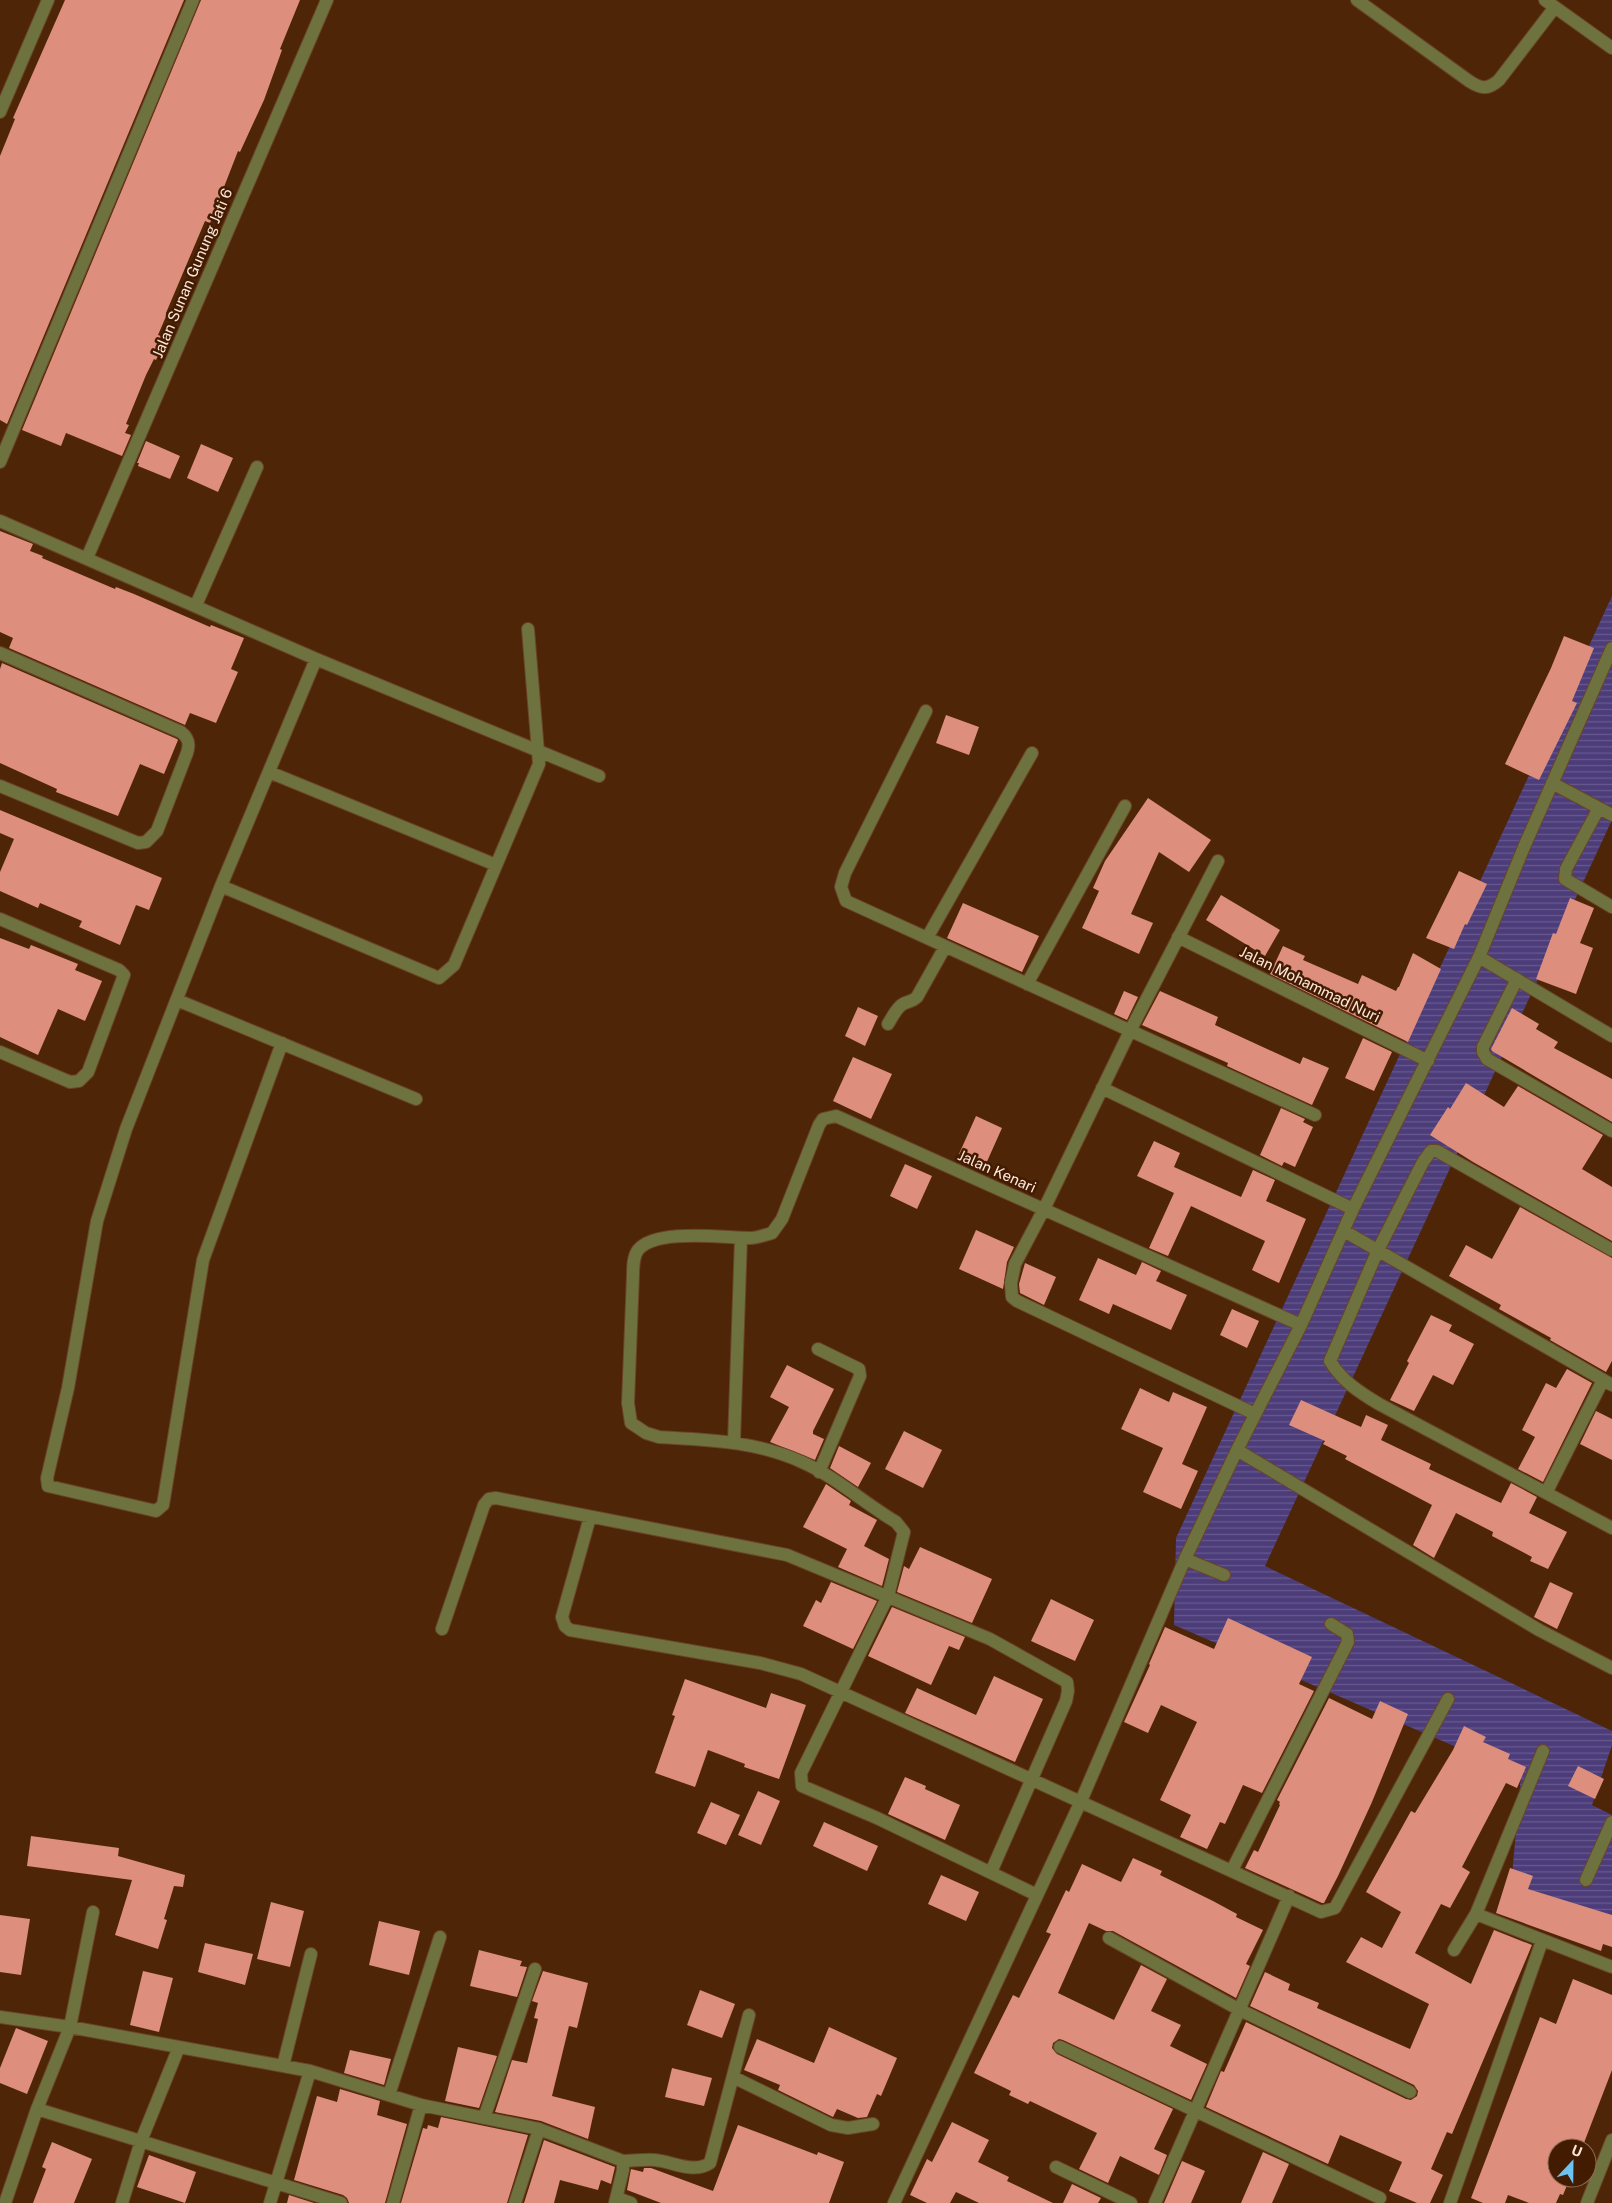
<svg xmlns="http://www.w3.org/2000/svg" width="1612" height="2203" viewBox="0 0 1612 2203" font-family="'Public Sans',sans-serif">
	<defs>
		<pattern id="water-rules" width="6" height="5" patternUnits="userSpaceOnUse" patternTransform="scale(1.25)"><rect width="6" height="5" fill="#4c3d7a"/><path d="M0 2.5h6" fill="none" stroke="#67598c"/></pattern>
	</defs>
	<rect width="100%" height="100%" fill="#4e2506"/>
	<!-- water -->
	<path fill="url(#water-rules)" d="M1612,596V820L1265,1566L1612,1731V1745L1592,1805L1612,1815V1938L1510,1898L1521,1775L1174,1625L1176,1538Z"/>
	<!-- building -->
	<path fill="#dd8e7d" d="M65,0H184L7,424L0,420V156L15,119L13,118Z
		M201,0H300L280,49L282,50L264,100L240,152L238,151L210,223L205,221L166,313L167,314L158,335L166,338L156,360L154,359L146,375L126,424L129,425L125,433L131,435L122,456L66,433L61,446L22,430Z
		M146,441L180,456L170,479L138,466L139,463H137Z
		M201,444L233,458L218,492L187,478Z
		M0,531L33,544L30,551L43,556L42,558L115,589L116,587L134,594L210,627L211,625L244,638L231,669L238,672L216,723L190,713L185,725L9,648L13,638L0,632Z
		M1564,636L1594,648L1572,701L1577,703L1539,780L1505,764L1551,668Z
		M2,663L177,739L178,740L164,774L140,764L118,816L56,792L57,789L0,763V669Z
		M946,715L979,727L969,755L936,743Z
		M1148,798L1211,840L1189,872L1159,852L1131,914L1153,923L1139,954L1082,928L1099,891L1093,888L1105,861Z
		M0,810L162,878L149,910L136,905L120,945L79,927L82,921L40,903L38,908L0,891V872L14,839L0,833Z
		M1459,871L1487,884L1467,925L1465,924L1454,949L1426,938Z
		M1221,895L1280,930L1265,956L1206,920Z
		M1570,898L1594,908L1580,943L1593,948L1576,994L1536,979L1553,933L1556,934Z
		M963,903L1039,936L1022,972L947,938Z
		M0,938L29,949L31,945L78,964L75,970L102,981L85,1021L58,1009L38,1055L0,1037Z
		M1283,946L1305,956L1303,960L1358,984L1362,975L1396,991L1398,987H1399L1413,953L1441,969L1408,1042L1270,974Z
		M1124,991L1138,997L1127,1020L1114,1014Z
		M1160,991L1218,1017L1215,1025L1300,1064L1303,1057L1329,1068L1312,1105L1227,1066L1228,1063L1142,1025Z
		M858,1007L878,1016L865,1046L845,1036Z
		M1512,1008L1539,1024L1536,1029L1558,1042L1554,1048L1612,1079V1122L1492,1051L1491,1049Z
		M1363,1038L1392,1052L1374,1091L1345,1078Z
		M853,1057L892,1074L871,1119L833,1101Z
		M1466,1083L1504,1107L1518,1086L1603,1135L1582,1169L1612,1187V1241L1473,1162L1430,1135L1448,1107L1450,1109Z
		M1281,1108L1305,1119L1303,1122L1313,1127L1295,1167L1284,1162L1282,1166L1260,1155Z
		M976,1116L1002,1128L985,1166L959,1154Z
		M1154,1141L1180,1153L1174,1167L1241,1197L1253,1170L1275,1180L1266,1201L1306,1219L1279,1283L1252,1270L1265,1241L1191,1206L1168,1256L1149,1248L1174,1193L1137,1176Z
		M905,1164L932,1176L917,1209L890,1196Z
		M1520,1207L1612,1258V1361L1606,1372L1550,1340L1551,1338L1499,1309L1501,1305L1449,1276L1466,1245L1492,1259Z
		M976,1230L1014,1247L1007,1262L1003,1289L959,1269Z
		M1098,1258L1136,1275L1142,1262L1161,1271L1156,1281L1187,1295L1171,1330L1113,1304L1109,1314L1079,1300Z
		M1025,1263L1056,1277L1044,1305L1020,1293L1019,1284Z
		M1232,1309L1259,1321L1247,1348L1220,1335Z
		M1431,1315L1452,1325L1449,1331L1474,1344L1453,1385L1433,1375L1414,1411L1390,1400L1409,1363L1407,1361Z
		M787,1365L834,1389L813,1431V1434L824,1439L815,1460L770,1442L789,1407L770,1397Z
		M1567,1369L1592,1383L1543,1482L1518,1469L1535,1437L1522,1430L1546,1383L1556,1388Z
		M1140,1388L1169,1402L1173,1392L1207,1407L1182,1464L1198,1471L1181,1509L1143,1492L1163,1448L1121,1429Z
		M1301,1400L1361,1427L1366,1415L1388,1425L1381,1440L1431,1464L1429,1469L1501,1503L1511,1483L1537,1497L1529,1513L1567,1532L1548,1569L1530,1561L1532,1557L1492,1536L1493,1532L1456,1513L1434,1558L1413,1545L1432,1505L1345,1459L1347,1456L1323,1444L1325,1441L1289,1425Z
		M1596,1411L1612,1419V1460L1580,1444Z
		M904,1431L942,1450L923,1488L885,1469Z
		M839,1446L871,1463L858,1487L830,1468Z
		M826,1484L851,1501L849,1505L877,1520L864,1546L889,1559L882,1586L838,1567L847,1549L803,1527Z
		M920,1547L992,1579L972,1623L897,1592L904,1566L909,1569Z
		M831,1582L877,1601L853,1649L803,1626L816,1600L821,1603Z
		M1550,1582L1573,1593L1557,1629L1534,1617Z
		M1051,1599L1094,1620L1075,1661L1031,1641Z
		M892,1607L965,1637L959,1650L949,1646L931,1685L868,1656Z
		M1228,1618L1312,1657L1299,1684L1314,1691L1262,1793L1243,1785L1225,1824L1220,1822L1207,1849L1180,1837L1191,1815L1160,1800L1197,1722L1161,1705L1148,1733L1124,1722L1150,1665L1149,1664L1165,1627L1214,1649Z
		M994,1676L1043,1699L1015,1762L905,1713L917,1688L976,1715Z
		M685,1679L766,1708L771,1693L806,1705L779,1779L744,1767L745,1764L708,1750L695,1787L655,1773L675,1716L672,1715Z
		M1329,1698L1372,1719L1380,1701L1408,1714L1372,1802L1338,1876L1324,1903H1322L1245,1868L1254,1850L1258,1852L1280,1805L1279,1804L1280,1802L1277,1800Z
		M1464,1726L1486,1737L1483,1742L1510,1754L1508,1759L1526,1767L1517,1788L1506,1783L1462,1867L1470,1872L1450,1908L1441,1904L1415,1953L1471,1984L1494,1930L1532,1945L1452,2134L1447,2132L1431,2169L1443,2175L1430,2203H1417L1389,2191L1402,2162L1340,2135L1328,2164L1206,2107L1221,2071L1224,2072L1246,2022L1406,2099L1411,2100L1417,2096L1418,2091L1414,2085L1250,2006L1265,1972L1290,1984L1288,1990L1319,2003L1317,2008L1410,2049L1429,2004L1346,1962L1361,1937L1382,1948L1401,1912L1366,1892L1411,1811L1415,1813L1453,1750Z
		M1578,1766L1604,1779L1595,1799L1568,1786Z
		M905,1777L926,1786L925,1789L960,1805L945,1840L888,1814Z
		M758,1791L780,1801L761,1845L738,1835Z
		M711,1802L740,1815L726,1845L697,1833Z
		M824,1822L878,1846L867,1871L813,1846Z
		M31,1836L119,1848L118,1856L185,1875L183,1887L174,1886L164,1919L167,1920L158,1949L115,1935L132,1880L27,1866Z
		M1133,1858L1162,1871L1160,1875L1213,1901L1237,1914L1236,1917L1263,1930L1246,1964L1250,1966L1236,1998L1113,1931H1106L1089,1923L1058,1993L1114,2020L1141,1965L1167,1979L1151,2011L1181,2025L1170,2046L1207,2064L1191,2100L1063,2040L1059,2039L1053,2043L1052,2048L1057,2054L1173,2109L1154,2149L1167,2155L1159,2175L1120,2156L1108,2183L1079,2169L1097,2133L1030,2101L1028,2104L1009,2095L1011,2091L974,2073L1013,1995L1019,1998L1051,1934L1046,1932L1066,1890L1069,1892L1082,1864L1121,1882Z
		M1510,1868L1533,1876L1528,1889L1612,1915V1947L1603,1944L1601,1951L1496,1913Z
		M941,1875L979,1892L966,1921L928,1904Z
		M271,1902L304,1911L290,1967L257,1959Z
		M0,1915L30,1919L21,1975L0,1972Z
		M379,1921L420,1931L409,1975L369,1965Z
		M205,1943L253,1954L245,1985L198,1972Z
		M479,1950L522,1961L520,1966L527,1967L517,1997L470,1986Z
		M143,1971L173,1978L159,2032L130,2025Z
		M543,1971L588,1983L577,2028L569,2026L552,2096L595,2107L588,2139L541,2121L495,2112L512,2060L527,2063L538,2019L534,2018L538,2003L532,2001Z
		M1573,1979L1612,1995V2070L1582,2148H1557V2178H1570L1563,2195L1560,2194L1556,2203H1529L1508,2195L1505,2203H1483L1471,2198L1540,2017L1556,2024Z
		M700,1990L735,2004L722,2038L687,2025Z
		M829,2027L897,2058L881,2096L877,2094L867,2117L858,2118L837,2109L833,2117L778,2090L780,2085L744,2070L757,2039L814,2063Z
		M16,2028L48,2041L27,2094L0,2083V2068Z
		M458,2047L497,2056L479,2108L445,2101Z
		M350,2050L391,2059L384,2085L344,2073Z
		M672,2068L712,2078L704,2106L665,2097Z
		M340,2089L380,2101L377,2115L407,2124L385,2203H349L347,2198L343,2195L294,2180L317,2096L337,2102Z
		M441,2117L528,2135L507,2203H401L423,2128L427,2129L428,2125L438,2128Z
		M952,2122L989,2140L978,2162L1009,2177L1007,2181L1053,2203H979L956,2192L950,2203H927L910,2195L927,2159L932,2162Z
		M738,2125L817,2155L818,2152L844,2162L829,2203H661L627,2190L631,2169L643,2172L644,2168H651L713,2191Z
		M544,2140L615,2167L611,2184L601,2180L598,2190L560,2180L554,2203H524Z
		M52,2142L92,2159L74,2203H33L46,2169L42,2167Z
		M1263,2152L1289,2164L1272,2203H1241Z
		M149,2155L196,2172L185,2203L137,2187Z
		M1182,2161L1205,2171L1191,2203H1164Z
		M1072,2184L1101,2198L1098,2203H1063Z
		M289,2195L314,2203H287Z"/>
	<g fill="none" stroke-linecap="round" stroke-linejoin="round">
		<defs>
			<path id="minor" d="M1357,0L1469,81C1481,89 1488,90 1499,80L1555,7
				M1545,0L1612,48
				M0,112L48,0
				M0,462L193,0
				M0,521L316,659L599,776
				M87,558L327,0
				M196,605L257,467
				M0,653L181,732C189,738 190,744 187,753L157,831L146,842L138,843L0,786
				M926,711L845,873L841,887L846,901L1315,1115
				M269,772L496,865
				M1552,783L1612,815
				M1599,808L1566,869L1565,879L1612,907
				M1218,861L1130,1031L1044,1209L1015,1264L1011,1283L1012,1297L1017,1301L1255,1414
				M221,886L439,978L454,965L539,764L528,629
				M0,919L119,970L124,975L88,1072L79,1081L70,1082L0,1052
				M1178,937L1428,1061
				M927,938L1032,753
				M1479,957L1612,1036
				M1517,979L1483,1047V1052L1487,1059L1612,1131
				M1027,984L1125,806
				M177,1000L416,1099
				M888,1024C892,1018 896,1008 903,1004C908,1001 912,1002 917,997L945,947
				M282,1043L203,1260L163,1505L156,1511L48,1486L47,1478L68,1388L97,1221L126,1129L221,886L316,659
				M1102,1088L1353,1209
				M1344,1231L1612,1385
				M1612,1250L1437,1151H1431L1423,1162L1378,1250L1330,1361C1342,1381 1359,1392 1379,1404L1612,1528
				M818,1349L859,1369L860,1376L819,1472
				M734,1442L741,1238
				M1237,1450L1539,1630L1612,1668
				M1546,1493L1603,1380
				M590,1517L562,1617L565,1626L570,1630L760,1663L801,1674L1321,1912L1335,1908L1448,1699
				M1185,1559L1224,1575
				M442,1629L484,1505L489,1499L496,1498L787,1555L990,1639L1067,1682L1068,1691L1066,1701L991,1872
				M1232,1870L1348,1642L1347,1634L1331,1624
				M1586,1880L1612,1822
				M1037,1895L877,1818L802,1786L801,1773L888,1596L904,1532L896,1522C864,1503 836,1477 802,1462C756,1441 709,1440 659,1437L646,1433L631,1423L628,1403L633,1275C633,1267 633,1257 638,1250C656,1228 724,1238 750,1238C757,1238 765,1235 772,1233L782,1219L819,1125L823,1119L836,1116L1301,1325
				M1476,1914L1612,1967
				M1109,1938L1240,2010L1410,2092
				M1454,1950L1476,1914L1543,1751
				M0,2017L70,2027L310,2071L421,2105L539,2129L623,2161V2170L615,2203
				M1060,2047L1380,2198
				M283,2066L311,1954
				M733,2077L831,2125L848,2128L873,2124
				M389,2095L440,1937
				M37,2109L341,2203
				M484,2118L535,1969
				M623,2161C634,2161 645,2159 655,2160C673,2162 694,2174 710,2163L749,2015
				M1056,2167L1131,2203
				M617,2198L631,2203
				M5,2203L37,2109L70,2027L93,1912
				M122,2203L141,2141L179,2047
				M270,2203L310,2071
				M393,2203L421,2105
				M515,2203L539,2129
				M894,2203L1081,1801L1185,1559L1237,1450L1301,1325L1353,1209L1479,957L1524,847L1612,648
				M1155,2203L1289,1896
				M1450,2203L1542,1941
				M1587,2203L1612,2140"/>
		</defs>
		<!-- minor casing -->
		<use href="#minor" stroke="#6a4428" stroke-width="14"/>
		<!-- minor -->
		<use href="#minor" stroke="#6e723f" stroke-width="12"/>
	</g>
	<g text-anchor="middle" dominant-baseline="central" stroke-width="5" stroke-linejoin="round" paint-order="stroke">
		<!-- street labels -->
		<g font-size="15" fill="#fde7db" stroke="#431b00">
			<text transform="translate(192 273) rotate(-67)">Jalan Sunan Gunung Jati 6</text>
			<text transform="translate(1310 984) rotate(26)">Jalan Mohammad Nuri</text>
			<text transform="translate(997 1171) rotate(24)">Jalan Kenari</text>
		</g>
	</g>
	<!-- north arrow -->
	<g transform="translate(1572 2163) rotate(22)"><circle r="24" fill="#431b00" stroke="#8d6d58"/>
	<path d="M0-4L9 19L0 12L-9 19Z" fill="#6ac3f1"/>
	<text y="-8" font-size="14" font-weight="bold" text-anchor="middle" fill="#fde7db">U</text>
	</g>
</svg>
